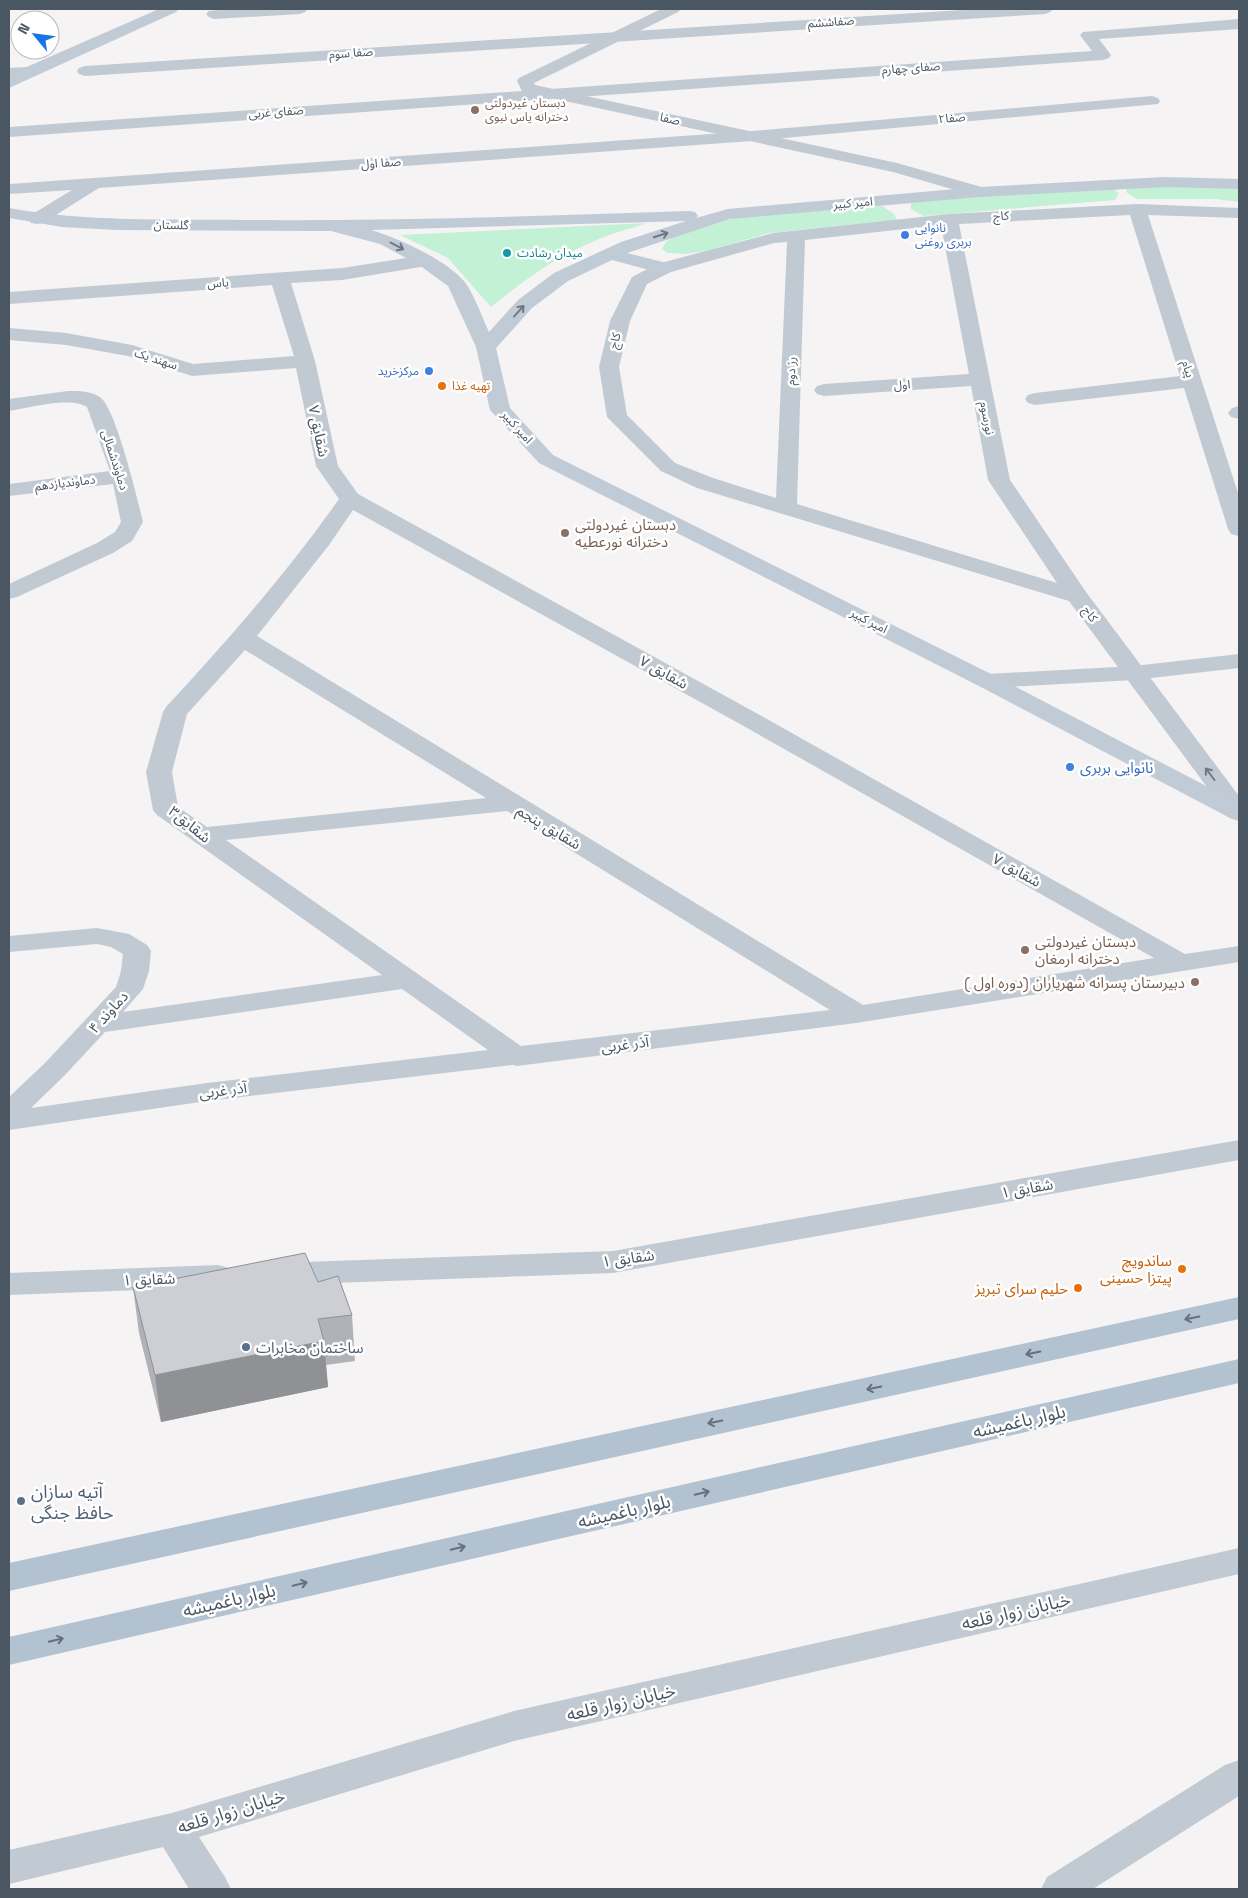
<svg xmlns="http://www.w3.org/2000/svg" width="1248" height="1898" viewBox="0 0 1248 1898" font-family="'Space Grotesk','Noto Sans Arabic',sans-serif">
	<rect width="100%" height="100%" fill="#f5f3f3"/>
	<!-- green -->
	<path fill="#c3f1d5" d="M1166,184L1239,187V202L1215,199H1137L1126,192L1127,187Z
		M1113,189L1119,193L1115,200L924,216L911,209V203L986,195Z
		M882,206L894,214L897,220L769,233L706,251L685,254L667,253L662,249L666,242L675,236L738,217Z
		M647,223C629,229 609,234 592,242C554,258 523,281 491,307L448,258L400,235Z"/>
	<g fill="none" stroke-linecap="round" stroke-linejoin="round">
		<!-- minor -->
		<path fill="#c1cad2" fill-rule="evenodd" d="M226,9H308L305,12L300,14L214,19L209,17L206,14L209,11Z
			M978,9H1053L1050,12L1045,14L85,76L79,74L77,71L79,68L85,66Z
			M1239,19V29L1099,39L1111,55L1109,58L1103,60L9,137V127L1092,51L1080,35L1083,32Z
			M28,67L34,69L36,72L34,75L9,78V68Z
			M1152,96L1158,98L1160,101L1158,104L752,141L99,188L43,223L37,224L31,223L28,219L31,215L72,190L9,194L10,184L752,131Z
			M1137,204L1239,208V218L1148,215L1239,496V536L1231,534L1228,529L1184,388L1035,405L1028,403L1025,399L1028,395L1035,393L1180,376L1130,215L959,224L1010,480L1086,592L1239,796V821L1230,818L1069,601L697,488L661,471L607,417L599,367L610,321L632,277L657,264L773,233L949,214ZM941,225L969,374L824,384L817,386L814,390L817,394L824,396L971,386L988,480L1057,583L797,504L805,240ZM787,242L776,498L713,478L675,463L627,415L619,367L630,321L647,284L671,272L774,243Z
			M426,255L433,257L435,261L433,265L342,280L291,283L315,361L338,466L358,494L758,714L1185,954L1239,946V962L856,1023L517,1066L513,1065L207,1101L9,1130V1097L45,1063L116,987L121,971L123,954L111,947L97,944L9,952V936L97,928L129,934L147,945L151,951L149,971L143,989L123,1012L382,975L157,815L153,810L146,772L163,712L166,707C228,640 287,573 339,499L316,466L296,368L192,376L128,356L66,345L9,340V328L66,333L132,345L193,364L294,356L272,285L9,304V292L342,268ZM353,510L740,724L1154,958L863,1005L257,636L329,545ZM245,650L486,798L207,827L178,807L172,772L187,714ZM507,811L830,1010L521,1046L226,840ZM402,989L488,1050L207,1083L31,1108L65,1075L105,1032Z
			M68,391C79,391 93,391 101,398C116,410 138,500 143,522L132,541L113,553L17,597L9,599V584L97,543L115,532L121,522L113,484L9,496V484L110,471L87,407C71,396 28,408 9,411V399Z
			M1239,406V419L1231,417L1228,413L1232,408Z
			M1239,1140V1160L613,1273L276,1285L265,1282L260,1274L265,1266L276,1263L613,1251Z
			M218,1265L229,1268L234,1276L229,1284L218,1287L9,1295V1273Z
			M1239,1548V1574L514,1741L199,1837L225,1877L231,1889H189L163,1847L9,1884V1850L172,1813L514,1711Z
			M1239,1760V1796L1093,1889H1041L1047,1877L1225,1765Z"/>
		<!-- tertiary -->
		<path fill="#c1cad2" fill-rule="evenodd" d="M661,9H681L678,12L534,83L535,85L897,163L985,188L988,192L985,196L979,197L893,172L528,93L522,91L517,81L519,78Z
			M1239,654V668L1134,680L987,688L979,686L975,681L979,676L987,674L1134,666Z"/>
		<!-- secondary -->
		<path fill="#c1cbd6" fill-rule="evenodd" d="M159,9H179L176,12L9,88V76L22,69Z
			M1165,177L1239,179V189L1165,187L979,197L730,219L627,253L671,264L673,268L671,272L664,274L612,260L568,281L532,308L496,348L510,408L553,455L995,676L1239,803V821L1230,818L979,686L539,463L490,410L476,347L448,286L419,265L380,244L331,231L117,230L62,227L9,218V208C86,222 164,219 243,220C392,221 540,216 689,211L695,212L698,216L696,218L728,209L979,187ZM686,221L621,242L554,273L518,300L489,332C483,319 472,289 463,280C444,259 398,238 371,230Z"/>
		<!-- primary -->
		<path fill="#b3c2d1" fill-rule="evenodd" d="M1239,1297V1319L9,1591V1563Z
			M1239,1359V1383L9,1665V1637Z"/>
	</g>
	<!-- wall -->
	<path fill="#b0b2b7" d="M133,1287L352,1315L355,1361L326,1365L328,1387L161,1422L139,1333Z"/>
	<!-- shaded-wall -->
	<path fill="#909195" d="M324,1341L328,1387L161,1422L155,1375Z"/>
	<!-- building -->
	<path fill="#cdcfd5" stroke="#909195" d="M305,1253L318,1282L338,1276L352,1315L318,1319L324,1341L155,1375L133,1287Z"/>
	<!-- one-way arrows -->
	<defs><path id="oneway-shaft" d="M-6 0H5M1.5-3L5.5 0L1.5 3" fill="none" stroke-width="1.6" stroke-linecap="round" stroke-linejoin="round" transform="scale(1.25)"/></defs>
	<g stroke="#6e7984">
		<use href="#oneway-shaft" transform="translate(661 235) rotate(-18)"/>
		<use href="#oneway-shaft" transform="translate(397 246) rotate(28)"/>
		<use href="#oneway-shaft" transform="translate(519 311) rotate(-48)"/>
	</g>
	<use stroke="#6e7983" href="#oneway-shaft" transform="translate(1210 774) rotate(-127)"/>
	<g stroke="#64717d">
		<use href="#oneway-shaft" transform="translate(1192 1318) rotate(168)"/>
		<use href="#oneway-shaft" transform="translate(1033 1353) rotate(168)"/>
		<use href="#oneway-shaft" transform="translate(874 1388) rotate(168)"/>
		<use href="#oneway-shaft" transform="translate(715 1422) rotate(168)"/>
		<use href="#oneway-shaft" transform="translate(702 1493) rotate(-13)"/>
		<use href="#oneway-shaft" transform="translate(458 1548) rotate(-13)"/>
		<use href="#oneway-shaft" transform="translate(300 1584) rotate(-13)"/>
		<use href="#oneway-shaft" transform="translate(56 1640) rotate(-13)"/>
	</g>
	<!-- markers -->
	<g fill="#8d6e63" stroke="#fff" stroke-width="2">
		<circle cx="475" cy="110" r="5"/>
		<circle cx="565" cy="533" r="5"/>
		<circle cx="1025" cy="950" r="5"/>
		<circle cx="1195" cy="982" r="5"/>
	</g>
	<g fill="#3f7fe0" stroke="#fff" stroke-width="2">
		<circle cx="905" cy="235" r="5"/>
		<circle cx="429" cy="371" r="5"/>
		<circle cx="1070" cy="767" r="5"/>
	</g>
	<circle fill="#0f9aa8" stroke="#fff" stroke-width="2" cx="507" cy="253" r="5"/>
	<g fill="#e8710a" stroke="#fff" stroke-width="2">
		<circle cx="442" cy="386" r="5"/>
		<circle cx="1182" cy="1269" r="5"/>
		<circle cx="1078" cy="1288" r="5"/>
	</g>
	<g fill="#5c6f8a" stroke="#fff" stroke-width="2">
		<circle cx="246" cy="1347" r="5"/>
		<circle cx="21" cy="1501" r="5"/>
	</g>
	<g text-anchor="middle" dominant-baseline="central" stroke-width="5" stroke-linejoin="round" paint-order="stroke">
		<!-- far-street labels -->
		<g font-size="12" fill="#4a5661" stroke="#fff">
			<text transform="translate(831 22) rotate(-4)">صفاششم</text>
			<text transform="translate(351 53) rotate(-4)">صفا سوم</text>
			<text transform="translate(911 68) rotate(-4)">صفای چهارم</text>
			<text transform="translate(276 112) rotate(-4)">صفای غربی</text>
			<text transform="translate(952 118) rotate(-5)">صفا۲</text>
			<text transform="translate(670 119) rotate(12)">صفا</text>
			<text transform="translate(381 163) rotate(-4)">صفا اول</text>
			<text transform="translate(853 203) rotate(-5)">امیر کبیر</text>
			<text transform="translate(1001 216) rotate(-3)">کاج</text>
			<text transform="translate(171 225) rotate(1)">گلستان</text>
			<text transform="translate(218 283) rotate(-4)">یاس</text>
			<text transform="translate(615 341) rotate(-77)">کاج</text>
			<text transform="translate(156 359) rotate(18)">سهند یک</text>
			<text transform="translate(1188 369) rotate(72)">پیام</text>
			<text transform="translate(791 371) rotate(-88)">رز دوم</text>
			<text transform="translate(902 385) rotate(-4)">اول</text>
			<text transform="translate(987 418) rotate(79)">نورسوم</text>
			<text transform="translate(517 427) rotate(48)">امیر کبیر</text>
			<text transform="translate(115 460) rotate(72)">دماوندشمالی</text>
			<text transform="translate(65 483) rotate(-7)">دماوندیازدهم</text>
			<text transform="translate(1090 614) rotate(53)">کاج</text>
			<text transform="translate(869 621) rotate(27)">امیر کبیر</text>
		</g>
		<!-- far-education labels -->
		<g font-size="12" fill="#785e54" stroke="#fff" text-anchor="start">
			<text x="485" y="103">دبستان غیردولتی<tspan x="485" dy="14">دخترانه یاس نبوی</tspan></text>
		</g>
		<!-- far-shop labels -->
		<g font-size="12" fill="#366cbe" stroke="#fff" text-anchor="start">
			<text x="915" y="228">نانوایی<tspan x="915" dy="14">بربری روغنی</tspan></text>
			<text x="419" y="371" text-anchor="end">مرکزخرید</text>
		</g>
		<!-- far-culture labels -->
		<g font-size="12" fill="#0d838f" stroke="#fff" text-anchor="start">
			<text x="517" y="253">میدان رشادت</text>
		</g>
		<!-- far-food labels -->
		<g font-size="12" fill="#c56008" stroke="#fff" text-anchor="start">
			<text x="452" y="386">تهیه غذا</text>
		</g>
		<!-- street labels -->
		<g font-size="15" fill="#4a5661" stroke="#fff">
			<text transform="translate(319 431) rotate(78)">شقایق ۷</text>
			<text transform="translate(664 672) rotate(29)">شقایق ۷</text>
			<text transform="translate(190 824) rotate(39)">شقایق۳</text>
			<text transform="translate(549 827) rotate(31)">شقایق پنجم</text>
			<text transform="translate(1017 870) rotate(29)">شقایق ۷</text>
			<text transform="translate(108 1012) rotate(-48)">دماوند ۴</text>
			<text transform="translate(625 1044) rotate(-7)">آذر غربی</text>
			<text transform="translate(223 1090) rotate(-7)">آذر غربی</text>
			<text transform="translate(1027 1188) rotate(-10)">شقایق ۱</text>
			<text transform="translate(628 1258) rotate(-8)">شقایق ۱</text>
			<text transform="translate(149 1279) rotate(-2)">شقایق ۱</text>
		</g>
		<!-- education labels -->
		<g font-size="15" fill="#785e54" stroke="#fff" text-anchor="start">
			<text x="575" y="524">دبستان غیردولتی<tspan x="575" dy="17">دخترانه نورعطیه</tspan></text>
			<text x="1035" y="941">دبستان غیردولتی<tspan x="1035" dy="17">دخترانه ارمغان</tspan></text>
			<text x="1185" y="982" text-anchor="end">دبیرستان پسرانه شهریاران (دوره اول )</text>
		</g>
		<!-- shop labels -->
		<g font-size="15" fill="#366cbe" stroke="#fff" text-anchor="start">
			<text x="1080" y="767">نانوایی بربری</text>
		</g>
		<!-- food labels -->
		<g font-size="15" fill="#c56008" stroke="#fff" text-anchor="end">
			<text x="1172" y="1260">ساندویچ<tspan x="1172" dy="17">پیتزا حسینی</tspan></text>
			<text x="1068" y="1288">حلیم سرای تبریز</text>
		</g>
		<!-- service labels -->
		<g font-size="15" fill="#4e5e75" stroke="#fff" text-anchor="start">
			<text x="256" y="1347">ساختمان مخابرات</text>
		</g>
		<!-- near-street labels -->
		<g font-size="18" fill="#4a5661" stroke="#fff">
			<text transform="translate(1019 1421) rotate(-13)">بلوار باغمیشه</text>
			<text transform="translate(624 1511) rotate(-13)">بلوار باغمیشه</text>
			<text transform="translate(229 1600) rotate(-13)">بلوار باغمیشه</text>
			<text transform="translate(1016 1611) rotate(-13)">خیابان زوار قلعه</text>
			<text transform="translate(621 1702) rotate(-13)">خیابان زوار قلعه</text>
			<text transform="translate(231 1811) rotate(-17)">خیابان زوار قلعه</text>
		</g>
		<!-- near-service labels -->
		<g font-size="18" fill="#4e5e75" stroke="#fff" text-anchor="start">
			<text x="31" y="1491">آتیه سازان<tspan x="31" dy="21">حافظ جنگی</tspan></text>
		</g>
	</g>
	<!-- border -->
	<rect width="1248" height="1898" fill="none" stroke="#4a5661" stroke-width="20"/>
	<!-- north arrow -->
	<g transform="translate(35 35) rotate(299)"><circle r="24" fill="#ffffff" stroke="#b7bbc0"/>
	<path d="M0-4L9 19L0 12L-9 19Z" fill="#1a73e8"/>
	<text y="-8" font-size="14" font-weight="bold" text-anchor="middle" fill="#4a5661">N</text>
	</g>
</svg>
